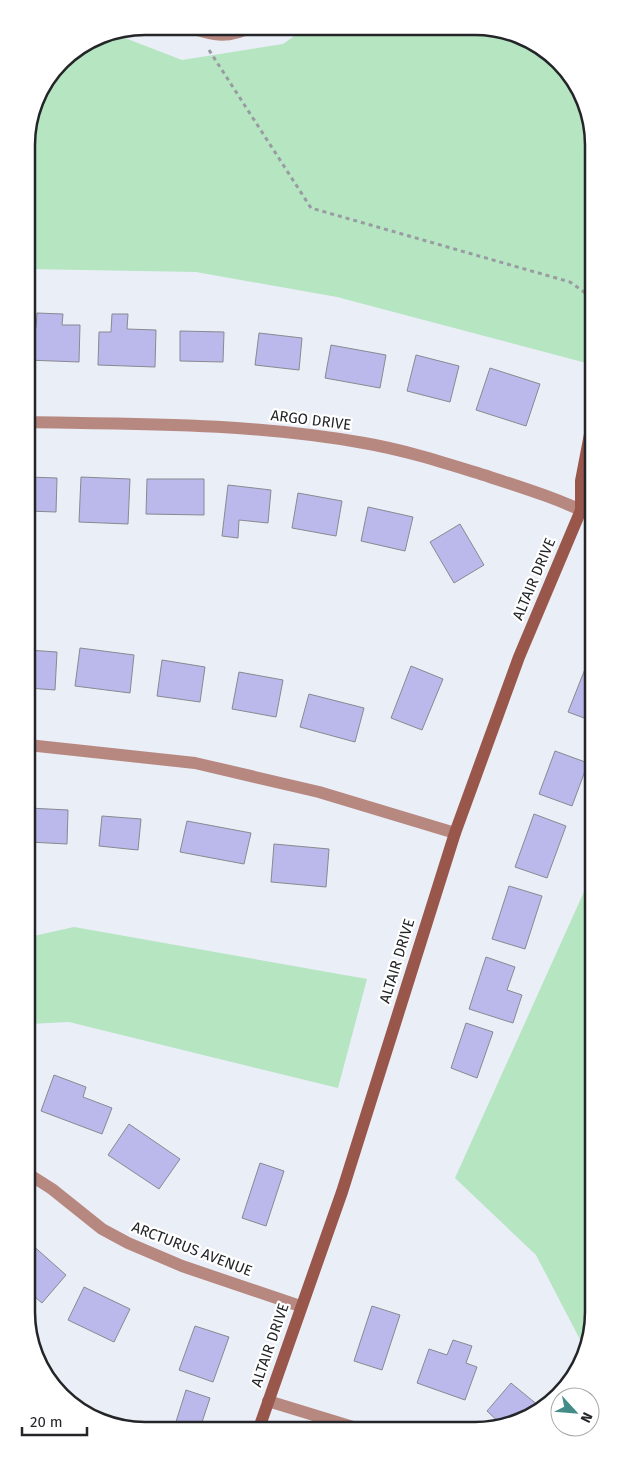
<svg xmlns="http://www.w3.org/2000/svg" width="620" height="1457" viewBox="0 0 620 1457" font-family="'Fira Sans',sans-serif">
	<rect width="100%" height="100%" fill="#eaeef7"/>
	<!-- green -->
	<path fill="#b6e5c2" d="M307,27L498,28L559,61L590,115V364L337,297L196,272L27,269V137L38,93L66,56L100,35L112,33L182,60L283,44Z
		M592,874L594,1319L586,1351L536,1255L455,1178Z
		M74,927L367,979L338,1088L69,1022L29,1024V937Z"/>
	<!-- building -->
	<path fill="#bbb8eb" stroke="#898991" d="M37,313L63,314L62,325H80L79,362L27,360V328H36Z
		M112,314H128L127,329L156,330L155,367L98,365L99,332H111Z
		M180,331L224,332L223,362L180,361Z
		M259,333L302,338L299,370L255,365Z
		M331,345L386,355L380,388L325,378Z
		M416,355L459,366L450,402L407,391Z
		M490,368L540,384L526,426L476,410Z
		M28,477L57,478L56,512L28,511Z
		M81,477L130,479L128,524L79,522Z
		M147,479H204V515L146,514Z
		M228,485L271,490L268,523L239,520L238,538L222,536Z
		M298,493L342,501L336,536L292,528Z
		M368,507L413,517L405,551L361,541Z
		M460,524L484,565L454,583L430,542Z
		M80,648L134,655L130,693L75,686Z
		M28,650L57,652L55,690L28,688Z
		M162,660L205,667L200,702L157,696Z
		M411,666L443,679L422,730L391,718Z
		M585,669L592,672V721L568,712Z
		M239,672L283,680L276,717L232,709Z
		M309,694L364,708L355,742L300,727Z
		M555,751L588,763L572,806L539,794Z
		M29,808L68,810L67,844L29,842Z
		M534,814L566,826L547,878L515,867Z
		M102,816L141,819L138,850L99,846Z
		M187,821L251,833L244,864L180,852Z
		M274,844L329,849L326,887L271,882Z
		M509,886L542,896L525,949L492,939Z
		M486,957L515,967L507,990L522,995L513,1023L469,1009Z
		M466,1023L493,1032L477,1078L451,1068Z
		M54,1075L86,1087L83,1097L112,1108L102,1134L41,1111Z
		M129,1124L180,1159L159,1189L108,1155Z
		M260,1163L284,1171L266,1226L242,1218Z
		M30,1243L66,1275L42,1303L30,1293Z
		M84,1287L130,1309L114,1342L68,1320Z
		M372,1306L400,1315L382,1370L354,1361Z
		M195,1326L229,1337L213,1382L179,1370Z
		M453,1340L472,1346L466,1363L477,1367L465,1400L417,1383L429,1349L447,1355Z
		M511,1383L539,1406L504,1427L487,1411Z
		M186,1390L210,1398L200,1428H174Z"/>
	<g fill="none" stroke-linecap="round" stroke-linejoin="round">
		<!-- path -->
		<path stroke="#999ba2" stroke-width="3" stroke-dasharray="4 4" stroke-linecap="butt" d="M209,50L311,208L570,282L584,292L590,308"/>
		<!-- lane -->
		<path stroke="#b78880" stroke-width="10" d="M185,27C211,36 227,41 253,27"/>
		<!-- street -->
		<path stroke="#b78880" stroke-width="12" d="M27,422C140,424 253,423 364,443C405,450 445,463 484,475C520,487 557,498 591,515
			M28,745L195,763L319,792L455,833
			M30,1175L52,1189L102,1229L128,1243L182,1266L300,1306
			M268,1401L353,1427"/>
		<!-- secondary -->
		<path stroke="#99574c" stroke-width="12" d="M259,1428L342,1192L455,833L519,657L581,510V481L591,429"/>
	</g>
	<g text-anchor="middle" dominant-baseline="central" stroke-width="4.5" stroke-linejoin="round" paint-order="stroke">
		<!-- street labels -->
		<g font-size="15" fill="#242528" stroke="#fff">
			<text transform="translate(311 420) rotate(7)">ARGO DRIVE</text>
			<text transform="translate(534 579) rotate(-67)">ALTAIR DRIVE</text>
			<text transform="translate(397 961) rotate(-73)">ALTAIR DRIVE</text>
			<text transform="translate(192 1249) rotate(21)">ARCTURUS AVENUE</text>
			<text transform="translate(270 1345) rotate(-71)">ALTAIR DRIVE</text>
		</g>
	</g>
	<!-- crop -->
	<path d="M0 0H620V1457H0ZM145 35H475A110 110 0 0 1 585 145V1312A110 110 0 0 1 475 1422H145A110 110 0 0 1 35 1312V145A110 110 0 0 1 145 35Z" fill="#fff" fill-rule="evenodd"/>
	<path fill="none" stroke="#242528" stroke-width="2.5" d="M145 35H475A110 110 0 0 1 585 145V1312A110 110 0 0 1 475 1422H145A110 110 0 0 1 35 1312V145A110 110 0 0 1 145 35Z"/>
	<!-- north arrow -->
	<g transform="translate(575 1412) rotate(116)"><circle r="24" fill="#ffffff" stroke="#a7a8a9"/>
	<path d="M0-4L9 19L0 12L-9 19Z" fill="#448c88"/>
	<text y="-8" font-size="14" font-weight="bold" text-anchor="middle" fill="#242528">N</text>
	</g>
	<!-- scale -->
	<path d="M22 1427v8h65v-8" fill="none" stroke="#242528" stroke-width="2.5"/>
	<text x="30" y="1427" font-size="15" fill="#242528" stroke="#ffffff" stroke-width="4" paint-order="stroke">20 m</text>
</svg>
